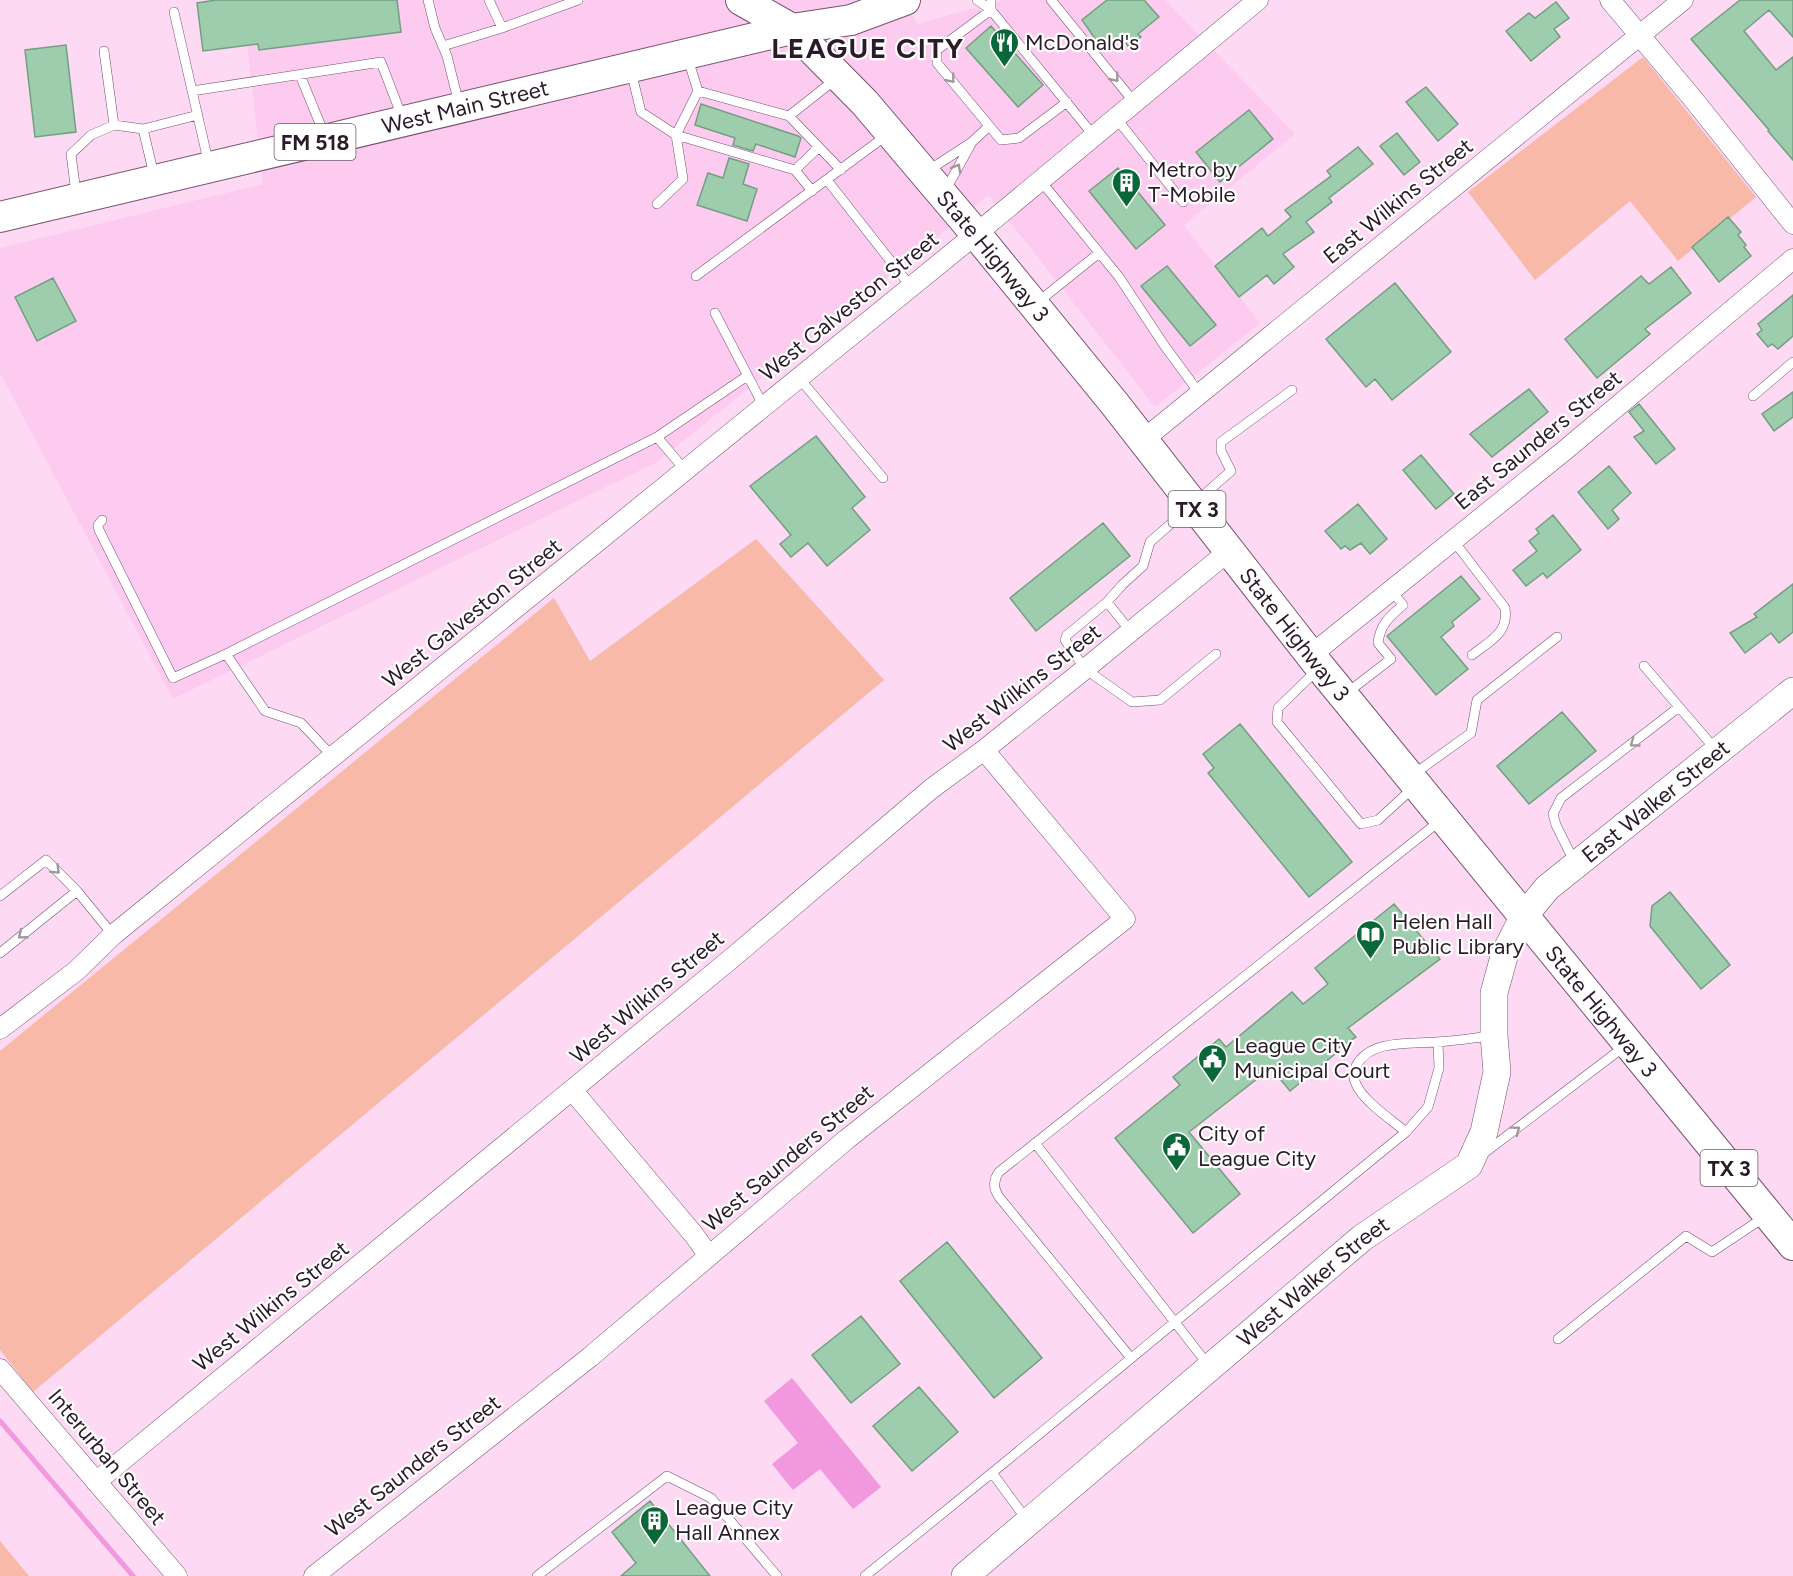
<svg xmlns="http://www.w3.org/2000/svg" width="1793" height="1576" viewBox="0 0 1793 1576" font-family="Figtree,sans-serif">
	<rect width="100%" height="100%" fill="#fdd9f3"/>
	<!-- built -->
	<path fill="#fdcaf0" d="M242,0H905L917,24L1004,0H1165L1295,134L1184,225L1260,323L1155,407L989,195L657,462L173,699L0,373V248L263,184Z"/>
	<!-- green -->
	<path fill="#f8b9a9" d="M1643,57L1756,197L1678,261L1630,201L1535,280L1468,192Z
		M756,539L884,680L33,1392L0,1350V1051L554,598L590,661Z
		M0,1541L29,1576H0Z"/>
	<!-- water -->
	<path fill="#f298df" d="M792,1378L881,1487L853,1509L820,1469L793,1490L772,1464L798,1443L764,1401Z"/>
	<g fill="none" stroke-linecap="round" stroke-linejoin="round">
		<!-- stream -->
		<path stroke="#f298df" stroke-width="5" d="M0,1421L133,1576"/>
	</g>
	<!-- building -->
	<path fill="#9ecdad" stroke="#729f81" stroke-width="1.5" d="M216,0H397L401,32L259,50L258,44L203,51L197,3Z
		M1107,0H1144L1159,17L1138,34L1141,37L1128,46L1121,38L1111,47L1104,38L1098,43L1082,20Z
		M1740,0H1793V37L1769,10L1744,31L1776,70L1793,57V160L1768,131L1769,130L1691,39Z
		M1556,2L1569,18L1554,29L1560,37L1531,61L1506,31L1529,13L1535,18Z
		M991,26L1043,85L1018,107L966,48Z
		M66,45L76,132L35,137L25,50Z
		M1426,87L1458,124L1438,141L1406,102Z
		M701,104L798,136L801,138L795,157L756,144L753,151L733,145L735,138L695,125Z
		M1249,110L1273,139L1220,182L1196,152Z
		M1397,133L1420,162L1404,175L1380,146Z
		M1358,147L1373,164L1329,198L1332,202L1306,222L1314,232L1283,254L1294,267L1274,284L1267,275L1239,297L1215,266L1262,228L1268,236L1291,217L1285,210L1331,176L1327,171Z
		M729,158L749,164L743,184L757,189L747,221L697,205L708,173L723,178Z
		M1118,168L1165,225L1136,249L1089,191Z
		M1728,217L1741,232L1738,235L1746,245L1744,247L1751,256L1719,282L1692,247Z
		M1167,266L1216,325L1190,346L1141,286Z
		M1671,267L1691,293L1645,329L1650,334L1597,378L1565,339L1641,276L1649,284Z
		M53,278L76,321L37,341L15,297Z
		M1395,283L1451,352L1392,400L1375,379L1366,387L1326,339Z
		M1793,295V336L1778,349L1772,344L1768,347L1757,334L1762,330L1758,324Z
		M1529,389L1548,412L1492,457L1470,434Z
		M1793,392V417L1774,431L1762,414Z
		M1639,404L1675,449L1656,464L1634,437L1644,431L1629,412Z
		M816,436L865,497L852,508L870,530L827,566L808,543L791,557L780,544L791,535L750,486Z
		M1421,455L1454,494L1436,509L1403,470Z
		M1609,466L1631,493L1612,510L1619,519L1608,529L1578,492Z
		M1358,504L1387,539L1370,554L1361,543L1350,550L1345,546L1341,549L1325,531Z
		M1553,515L1581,550L1547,578L1543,573L1526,586L1513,570L1537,551L1529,541L1539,533L1536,529Z
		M1103,523L1130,556L1036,631L1010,598Z
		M1461,576L1480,599L1452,622L1454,626L1441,637L1468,669L1436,695L1387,636Z
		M1793,584V632L1779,643L1771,633L1745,653L1730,633L1757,617L1754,614Z
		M1562,712L1596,751L1529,804L1497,766Z
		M1240,724L1352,862L1309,897L1208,773L1214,768L1203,754Z
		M1670,892L1730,965L1701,989L1650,926L1652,906Z
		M1394,904L1440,959L1348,1028L1356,1037L1338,1048L1340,1050L1290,1091L1271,1068L1189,1132L1240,1194L1193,1233L1115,1138L1180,1085L1173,1077L1219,1039L1226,1047L1292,992L1303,1004L1328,984L1315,968Z
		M947,1242L1042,1358L994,1398L900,1281Z
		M861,1316L900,1364L851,1403L812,1355Z
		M919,1387L958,1432L912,1471L873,1426Z
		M650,1501L710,1576H621L636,1563L612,1532Z"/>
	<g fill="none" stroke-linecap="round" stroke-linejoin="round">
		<defs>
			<path id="lane" d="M428,0L435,28L447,56L459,104
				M489,0L502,28L578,0
				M977,0L991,10L937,50V63L1001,140L1019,138L1067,102
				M991,0V10L1094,136
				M1051,0L1134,102
				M174,12L209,165
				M443,46L502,28
				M104,51L114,125
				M631,71L641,112L676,135L698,91L688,59
				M300,75L325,136
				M192,91L381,62L402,117
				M698,91L789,116L841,170
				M789,116L837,78
				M1116,118L1183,202
				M143,129L198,115
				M929,170L972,142L989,126
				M827,180L911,287
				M1040,180L1119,277L1164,345L1200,394
				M946,189L971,144
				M812,191L795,170L819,147
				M76,193L71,154L91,135L114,125L143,129L154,175
				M657,204L683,179L676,135L795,170
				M696,276L887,135
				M1038,302L1099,253
				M715,313L764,407
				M799,378L883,478
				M1753,396L1793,362
				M657,437L685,470
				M102,520L98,525L99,530L173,678L226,654L265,711L301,723L333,757
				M1453,540L1505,608C1509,633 1490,641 1472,655
				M1107,602L1131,632
				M226,654L657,437L747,376
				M1216,654L1160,700L1132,702L1085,669L1065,640L1067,635L1107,602L1122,585L1143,566L1150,542L1231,471L1221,451V442L1292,390
				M1644,666L1716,750
				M1316,671L1278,708L1277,722L1361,824L1378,820L1413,788
				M1348,692L1391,659L1378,643C1380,625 1389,617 1403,605L1391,590
				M1414,774L1471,733L1477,700L1557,637
				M1574,861L1556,825L1553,814L1561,798L1679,707
				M0,896L46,860L77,891L113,935
				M0,953L77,891
				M1406,1132L1428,1107L1439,1068L1438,1042
				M1035,1143L1209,1366
				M1483,1154L1625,1046
				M1558,1339L1686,1236L1712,1252L1766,1216
				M1131,1358L999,1197C993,1188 993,1180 999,1172L1441,820
				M993,1474L1027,1520
				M537,1576L667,1476L711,1498L777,1576
				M865,1576C1047,1430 1225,1279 1406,1132C1392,1120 1363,1101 1356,1084C1353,1078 1353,1072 1356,1066C1370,1039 1410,1044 1436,1042C1455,1041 1473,1038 1491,1036"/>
			<path id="street" d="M1610,0L1693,99L1793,224
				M1143,440L1683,0
				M1311,655L1564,451L1793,259
				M0,1029L76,971L113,935L976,234L1258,0
				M572,1090L694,1235L709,1256
				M0,1369L177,1576
				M96,1482L732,958L931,789L984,750L1085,669L1229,551
				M314,1576L590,1357L847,1139L1125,919L984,750"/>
			<g id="secondary">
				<path id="s1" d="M965,1576L1362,1238L1469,1165L1484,1132L1497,1072L1494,1035V993L1505,953L1524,916L1547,888L1793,691"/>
			</g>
			<g id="primary">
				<path id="s2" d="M741,0L792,29L865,103L976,234L1114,403L1320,667L1793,1245"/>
				<path id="s3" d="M0,217L792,29L851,20L905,0"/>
			</g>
		</defs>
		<!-- lane casing -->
		<use href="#lane" stroke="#77516e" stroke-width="10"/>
		<!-- street casing -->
		<use href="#street" stroke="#77516e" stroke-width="21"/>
		<!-- secondary casing -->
		<use href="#secondary" stroke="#77516e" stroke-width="28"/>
		<!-- primary casing -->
		<use href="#primary" stroke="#77516e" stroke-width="32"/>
		<!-- lane -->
		<use href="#lane" stroke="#fff" stroke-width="9"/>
		<!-- street -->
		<use href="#street" stroke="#fff" stroke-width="20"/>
		<!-- secondary -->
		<use href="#secondary" stroke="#fff" stroke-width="27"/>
		<!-- primary -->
		<use href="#primary" stroke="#fff" stroke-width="30"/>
	</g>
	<!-- one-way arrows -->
	<defs><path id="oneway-chevron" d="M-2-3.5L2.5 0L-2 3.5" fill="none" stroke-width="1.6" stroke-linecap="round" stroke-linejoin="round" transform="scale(1.5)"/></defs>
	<g stroke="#a0989e">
		<use href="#oneway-chevron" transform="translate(1115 78) rotate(51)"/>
		<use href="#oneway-chevron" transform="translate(951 79) rotate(51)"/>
		<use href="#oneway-chevron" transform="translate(957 168) rotate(-61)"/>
		<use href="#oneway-chevron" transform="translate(1634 743) rotate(144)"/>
		<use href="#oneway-chevron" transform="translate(56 870) rotate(44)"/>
		<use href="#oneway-chevron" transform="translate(22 935) rotate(141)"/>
		<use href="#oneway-chevron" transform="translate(1516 1130) rotate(-37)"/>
	</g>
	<!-- icons -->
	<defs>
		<symbol id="restaurant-pin" viewBox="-11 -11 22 30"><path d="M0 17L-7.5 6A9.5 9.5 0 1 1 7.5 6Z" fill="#0a673a" stroke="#fff"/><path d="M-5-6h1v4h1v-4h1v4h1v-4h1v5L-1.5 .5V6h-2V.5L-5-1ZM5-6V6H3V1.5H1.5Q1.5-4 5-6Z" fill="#fff"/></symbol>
		<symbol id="building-pin" viewBox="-11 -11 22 30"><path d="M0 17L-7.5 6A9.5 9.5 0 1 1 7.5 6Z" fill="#0a673a" stroke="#fff"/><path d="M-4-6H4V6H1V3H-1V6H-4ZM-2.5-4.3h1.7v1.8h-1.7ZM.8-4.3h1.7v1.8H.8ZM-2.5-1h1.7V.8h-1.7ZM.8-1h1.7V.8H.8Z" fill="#fff"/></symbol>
		<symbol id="library-pin" viewBox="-11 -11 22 30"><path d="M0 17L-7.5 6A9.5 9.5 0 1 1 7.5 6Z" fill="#0a673a" stroke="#fff"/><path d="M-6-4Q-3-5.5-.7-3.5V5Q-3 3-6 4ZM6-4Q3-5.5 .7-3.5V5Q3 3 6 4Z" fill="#fff"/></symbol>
		<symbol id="civic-pin" viewBox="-11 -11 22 30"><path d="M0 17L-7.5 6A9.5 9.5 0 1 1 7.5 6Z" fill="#0a673a" stroke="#fff"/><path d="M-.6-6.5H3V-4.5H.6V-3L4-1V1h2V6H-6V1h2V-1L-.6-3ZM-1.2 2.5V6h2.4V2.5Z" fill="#fff"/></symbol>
	</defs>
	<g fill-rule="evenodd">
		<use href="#restaurant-pin" x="988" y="26" width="33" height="45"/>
		<use href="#building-pin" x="1110" y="166" width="33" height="45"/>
		<use href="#library-pin" x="1354" y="918" width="33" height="45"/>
		<use href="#civic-pin" x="1196" y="1042" width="33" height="45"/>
		<use href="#civic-pin" x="1160" y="1130" width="33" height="45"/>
		<use href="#building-pin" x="638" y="1504" width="33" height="45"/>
	</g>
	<g text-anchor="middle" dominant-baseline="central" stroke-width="4.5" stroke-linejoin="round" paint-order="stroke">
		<!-- shield labels -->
		<g fill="#fff" stroke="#6b5f68" stroke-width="1.5">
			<rect x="274.5" y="124" width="81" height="36" rx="4.5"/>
			<rect x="1168.5" y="491" width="57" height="36" rx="4.5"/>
			<rect x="1700.5" y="1150" width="57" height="36" rx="4.5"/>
		</g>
		<g font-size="21" font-weight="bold" fill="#2b1b28">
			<text x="315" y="142">FM 518</text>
			<text x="1197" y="509">TX 3</text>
			<text x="1729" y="1168">TX 3</text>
		</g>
		<!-- poi labels -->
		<g font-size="22" fill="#2b1b28" stroke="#fff" text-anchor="start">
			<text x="1025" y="42">McDonald's</text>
			<text x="1148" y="169">Metro by<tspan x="1148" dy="25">T-Mobile</tspan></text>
			<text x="1392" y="921">Helen Hall<tspan x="1392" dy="25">Public Library</tspan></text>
			<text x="1234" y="1045">League City<tspan x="1234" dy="25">Municipal Court</tspan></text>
			<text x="1198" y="1133">City of<tspan x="1198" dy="25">League City</tspan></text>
			<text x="675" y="1507">League City<tspan x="675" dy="25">Hall Annex</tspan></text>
		</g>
		<!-- street labels -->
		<g font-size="22" fill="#2b1b28" stroke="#fff">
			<text stroke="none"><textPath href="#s3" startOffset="478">West Main Street</textPath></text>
			<text transform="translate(1398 201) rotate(-39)">East Wilkins Street</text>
			<text stroke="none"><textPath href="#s2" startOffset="362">State Highway 3</textPath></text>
			<text transform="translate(849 306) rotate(-39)">West Galveston Street</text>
			<text transform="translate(1538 440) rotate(-39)">East Saunders Street</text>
			<text transform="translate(472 613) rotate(-39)">West Galveston Street</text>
			<text stroke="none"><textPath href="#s2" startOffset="846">State Highway 3</textPath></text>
			<text transform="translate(1022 688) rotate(-38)">West Wilkins Street</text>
			<text stroke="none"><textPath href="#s1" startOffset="1086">East Walker Street</textPath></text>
			<text transform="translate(647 997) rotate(-40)">West Wilkins Street</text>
			<text stroke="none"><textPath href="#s2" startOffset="1332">State Highway 3</textPath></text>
			<text transform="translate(788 1158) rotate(-40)">West Saunders Street</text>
			<text stroke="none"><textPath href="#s1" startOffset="456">West Walker Street</textPath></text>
			<text transform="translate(271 1306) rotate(-39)">West Wilkins Street</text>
			<text transform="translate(107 1457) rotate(50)">Interurban Street</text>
			<text transform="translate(413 1466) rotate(-38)">West Saunders Street</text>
		</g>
		<!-- district labels -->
		<g font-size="28" font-weight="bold" letter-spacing="1.5" fill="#2b1b28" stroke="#fff">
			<text x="868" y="48">LEAGUE CITY</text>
		</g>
	</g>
</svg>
